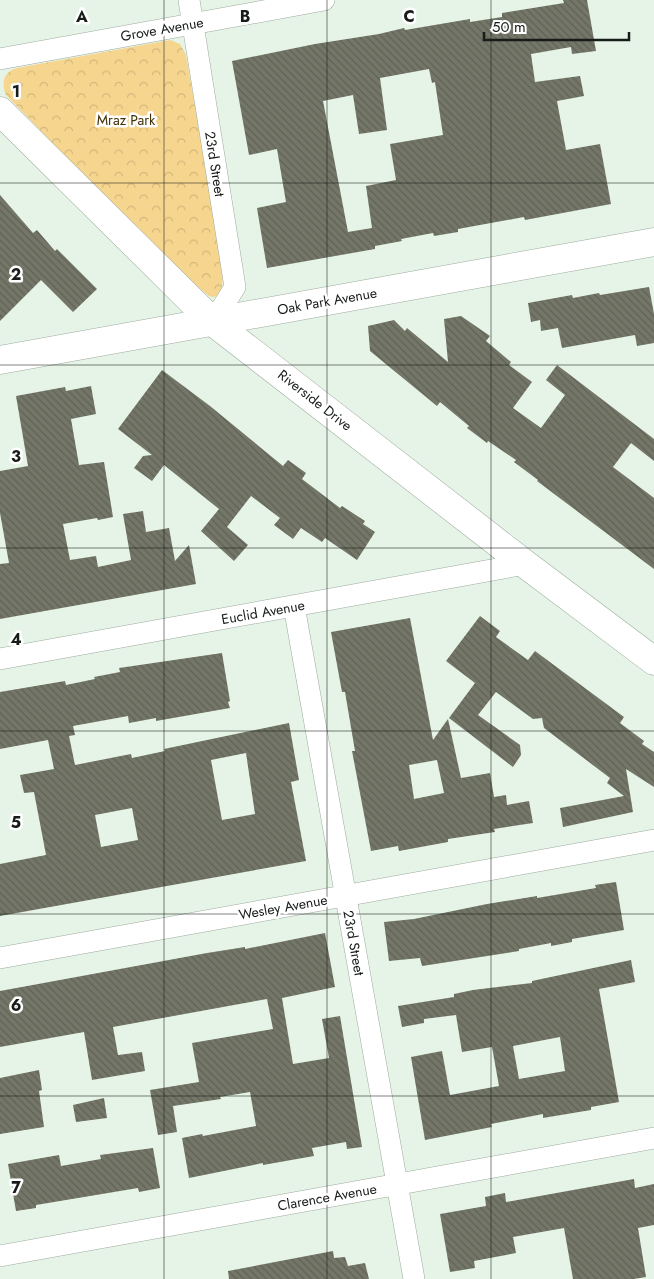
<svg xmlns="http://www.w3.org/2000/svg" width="654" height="1279" viewBox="0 0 654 1279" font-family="Jost,sans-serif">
	<defs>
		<pattern id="forest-crowns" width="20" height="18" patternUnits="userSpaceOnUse" patternTransform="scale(1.25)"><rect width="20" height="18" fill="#f6d68f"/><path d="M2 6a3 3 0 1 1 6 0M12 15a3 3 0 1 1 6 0" fill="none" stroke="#d2b77b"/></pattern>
		<pattern id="building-back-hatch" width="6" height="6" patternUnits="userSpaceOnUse" patternTransform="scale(1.25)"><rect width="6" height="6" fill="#747768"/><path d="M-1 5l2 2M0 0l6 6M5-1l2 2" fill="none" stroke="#5e6155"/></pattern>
	</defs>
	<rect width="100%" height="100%" fill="#e6f4e7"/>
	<!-- forest -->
	<path fill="url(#forest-crowns)" d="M170,40L180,44L186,55L222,261C223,274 224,284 219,296L212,297L209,296L164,259L6,95C1,83 3,72 17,68Z"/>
	<!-- building -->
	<path fill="url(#building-back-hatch)" fill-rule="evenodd" d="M563,0H587L596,51L572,54L571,47L531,54L535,82L580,76L584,96L557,101L566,150L600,144L611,204L525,220L524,217L458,229V232L434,236L433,233L401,239L402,241L375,246V249L267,268L257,208L286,202L277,149L249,155L232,61L315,44L379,34L404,28L405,30L470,19V22L502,17V13L564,3ZM429,69L432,83L435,82L443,135L390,144L396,180L366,186L372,228L348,232L323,101L353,95L359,134L387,130L380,78Z
		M0,195L33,233L37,230L55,251L57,249L97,289L73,312L41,280L0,321Z
		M649,287L654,314V343L637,346L635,335L562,348L558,328L541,331L540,320L531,322L528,303L572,295L573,298L599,293L600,295Z
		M461,316L490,336L486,341L511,362L509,365L532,382L513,408L541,428L565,395L546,380L557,365L654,439V461L631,443L613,467L654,498V569L537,481L538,480L514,462L516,460L488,441L487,443L467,428L469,426L440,402L437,406L370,351L368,326L394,320L405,331L407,328L448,362L444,319Z
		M162,370L210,406L283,466L288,460L306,473L302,479L340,508L342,506L365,521L363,524L375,532L357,560L325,538L322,542L301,528L293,539L274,525L280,518L251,496L227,527L248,545L234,561L201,531L219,509L164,465L152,481L134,468L143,456L152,455L118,429Z
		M91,386L96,414L71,419L79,465L104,462L113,517L98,520L97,518L63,524L70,560L96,556L98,567L131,560L123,514L143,511L146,532L169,528L175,561L189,545L196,584L0,619V564L9,563L0,513V471L28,466L16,396L65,387L66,391Z
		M480,616L500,631L496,637L528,660L535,651L624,717L620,723L644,741L642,744L654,752V787L626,769L633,812L563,827L560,808L624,796L607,783L610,778L544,728L542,718L533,719L496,692L478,715L520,745L521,755L513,767L449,718L475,683L446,661Z
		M410,618L433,740L448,719L461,778L490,773L494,797L506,795L507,805L529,801L533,823L494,829L495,832L448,839V842L399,851L398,846L371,851L352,751H355L345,692H342L331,632ZM437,760L444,793L414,799L409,765Z
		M222,653L230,701L228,702L230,708L156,721V718L129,723L128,716L73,726L75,735L69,736L75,765L131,754L132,758L165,751L164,749L289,723L299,780L291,782L306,861L0,916V864L46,855L34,792L24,793L20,775L54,769L48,740L0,749V692L65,681L66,685L95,679L94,677L120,672L119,668ZM246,753L255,814L222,820L211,760ZM132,808L138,840L101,847L95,815Z
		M616,882L624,930L572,939V942L551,946V943L519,949V951L422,966L420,958L389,961L384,922L414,919L487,904L537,896V898L596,888L595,885Z
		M325,933L335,987L282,998L293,1064L329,1058L322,1019L340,1016L362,1147L347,1149L346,1142L312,1148L314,1156L263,1165V1163L189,1178L182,1138L202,1134L203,1136L256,1126L250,1092L220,1097L221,1099L173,1106L177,1132L158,1135L150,1090L199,1082L192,1043L273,1029L267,999L113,1027L118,1055L142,1052L145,1071L92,1080L84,1032L0,1047V991L207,953L245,947V949Z
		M631,960L635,982L599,989L619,1102L591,1107V1110L543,1118V1114L491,1124L492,1127L425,1140L411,1057L442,1051L450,1095L499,1086L492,1047L462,1052L456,1015L424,1019V1023L402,1027L398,1006L454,997V994L473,990L532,983V981ZM560,1037L565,1071L519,1079L513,1046Z
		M39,1070L42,1090L39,1091L44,1127L0,1134V1078Z
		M104,1098L107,1118L76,1122L73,1105Z
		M153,1148L160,1188L139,1192L138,1188L36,1205V1208L16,1211L8,1164L59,1155L61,1166L101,1159L100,1155Z
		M634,1179L635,1188L654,1184V1225L638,1228L646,1277L634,1279H573L564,1228L513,1237L516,1253L474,1261L475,1268L450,1272L440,1214L486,1206L485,1197L505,1193L506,1202Z
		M333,1251L334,1258L345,1257L348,1266L365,1263L369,1279H229L228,1271Z"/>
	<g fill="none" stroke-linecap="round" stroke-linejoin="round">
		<defs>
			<path id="street" d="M189,0L235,287L213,322
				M0,59L324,0
				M294,606L414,1279
				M0,659L525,564
				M0,958L654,840
				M0,1256L654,1138"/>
			<path id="secondary" d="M0,111L213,322L525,564L654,661
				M0,360L654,242"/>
		</defs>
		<!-- street casing -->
		<use href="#street" stroke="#9daa9e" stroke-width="22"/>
		<!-- secondary casing -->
		<use href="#secondary" stroke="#9daa9e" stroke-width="29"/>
		<!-- street -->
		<use href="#street" stroke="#fff" stroke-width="21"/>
		<!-- secondary -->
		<use href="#secondary" stroke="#fff" stroke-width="28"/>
	</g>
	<!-- grid -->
	<path fill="none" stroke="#171c18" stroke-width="1" stroke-opacity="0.55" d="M164,0V1279M327,0V1279M491,0V1279M0,183H654M0,365H654M0,548H654M0,731H654M0,914H654M0,1096H654"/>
	<g text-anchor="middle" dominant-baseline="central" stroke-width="5" stroke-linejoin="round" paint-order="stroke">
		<!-- street labels -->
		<g font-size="14" fill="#171c18" stroke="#fff">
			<text transform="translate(162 29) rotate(-10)">Grove Avenue</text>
			<text transform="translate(215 164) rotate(81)">23rd Street</text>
			<text transform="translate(327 301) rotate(-10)">Oak Park Avenue</text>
			<text transform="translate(315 400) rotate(38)">Riverside Drive</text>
			<text transform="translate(263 612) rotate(-10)">Euclid Avenue</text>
			<text transform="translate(283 907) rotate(-10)">Wesley Avenue</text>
			<text transform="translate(354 943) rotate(80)">23rd Street</text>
			<text transform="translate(327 1197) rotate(-10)">Clarence Avenue</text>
		</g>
		<!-- park labels -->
		<g font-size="14" fill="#413005" stroke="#fff">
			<text x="126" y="120">Mraz Park</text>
		</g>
	</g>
	<g font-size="16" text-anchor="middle" font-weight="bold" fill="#171c18" stroke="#fff" stroke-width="5" stroke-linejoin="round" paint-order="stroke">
		<text x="82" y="22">A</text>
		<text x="245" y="22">B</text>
		<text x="409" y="22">C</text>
		<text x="16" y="97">1</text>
		<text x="16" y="280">2</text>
		<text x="16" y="462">3</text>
		<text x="16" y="645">4</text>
		<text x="16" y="828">5</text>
		<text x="16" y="1011">6</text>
		<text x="16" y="1193">7</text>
	</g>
	<!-- scale -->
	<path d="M484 32v8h145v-8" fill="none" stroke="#171c18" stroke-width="2.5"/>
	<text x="492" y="32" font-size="15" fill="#171c18" stroke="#ffffff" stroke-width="4" paint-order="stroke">50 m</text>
</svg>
